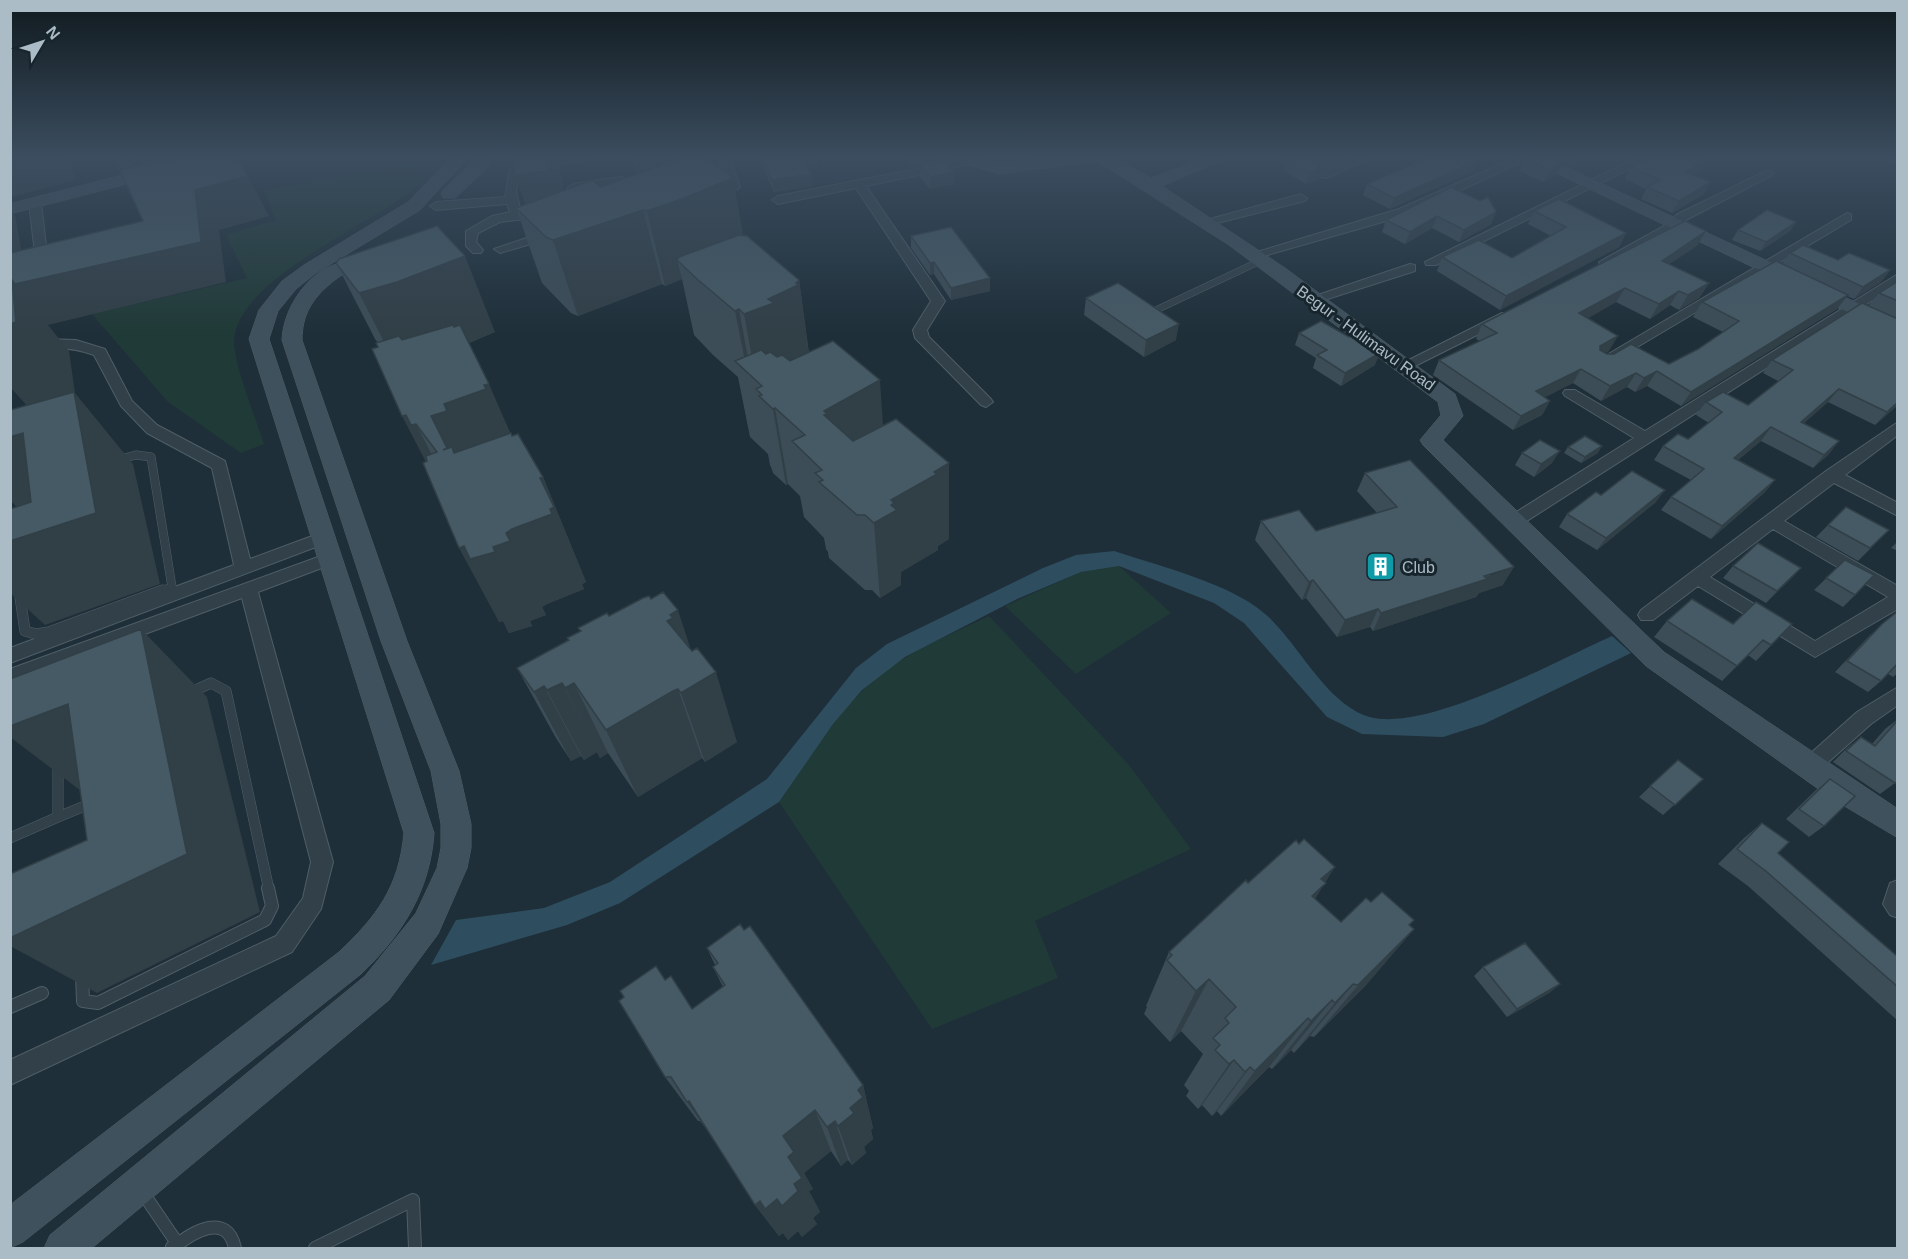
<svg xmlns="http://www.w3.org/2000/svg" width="1908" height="1259" viewBox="0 0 1908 1259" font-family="Arial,sans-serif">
	<rect width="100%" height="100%" fill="#1e2f39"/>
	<!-- green -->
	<path fill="#203a37" d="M441,158C432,170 422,183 410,192C367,226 233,282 234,343C235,367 256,419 264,444L241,453L168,402L92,314L247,278L226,235L276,220L264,190Z
		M1119,566L1171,613L1076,674L1005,606L1081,572Z
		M989,616L1129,765L1191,849L1035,921L1058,978L932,1029L779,802C805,765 829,723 862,691C896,656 946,637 989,616Z"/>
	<!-- water -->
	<path fill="#2e4e5f" d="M1114,551C1159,566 1229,583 1264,613C1299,642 1327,708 1374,718C1433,729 1556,661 1612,636L1631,653L1484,724L1443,737L1362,734L1327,717L1244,623L1214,603L1119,566L1081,572L1017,599L905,657L862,690L833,724L779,802L620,903L567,925L431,965L456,920L544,908L610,882L767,779L856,668L887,644L1043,568L1076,555Z"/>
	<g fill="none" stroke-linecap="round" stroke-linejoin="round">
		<defs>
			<path id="lane-far3" d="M1154,311L1260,261"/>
			<path id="lane-far2" d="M117,460L136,455L151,457L172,587L159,592"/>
			<path id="lane-far1" d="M19,590L25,631L36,634L49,632L163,590
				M189,693L211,683L226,691L269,890
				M58,763V817L92,803
				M10,838L58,817"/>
			<path id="lane" d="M82,974L83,1001L98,1003L265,920L272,906L268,888
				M10,1007L42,993
				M143,1193L175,1240L177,1245L172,1247
				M173,1248C192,1232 227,1211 235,1248
				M315,1248L413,1200L415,1248"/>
			<path id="street" d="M115,157H127L136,179L134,181H126Z
				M567,157H600L519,172L516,192L520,208C528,212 540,206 546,213L540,217L500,222L478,233L476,242L483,250L481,253H473L466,246V231L492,216L510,212L507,204L436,210L430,206L436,202L505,197L510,168Z
				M717,157H729L740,187L738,189L722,193L716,189L727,185Z
				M1357,157H1373L1326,178L1316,176Z
				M1517,157H1532L1407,215L1257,258L1253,259L1247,255L1399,209Z
				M1638,157H1653L1436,265H1426L1425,262Z
				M968,159L972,160V164L866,186L945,301L927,330L929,337L991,399L993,402L986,407L981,405L915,338L913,330L931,301L856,188L778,204L772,200L778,196Z
				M1768,170L1774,173L1772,175L1684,221L1679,228L1610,265H1600L1599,262L1671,222L1676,215Z
				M621,177L627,180L630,204H622L616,184L573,192L567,188L573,184Z
				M1301,194L1307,198L1305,201L1205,226L1199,222Z
				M35,199L41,203L49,270L43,274L37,270L29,203Z
				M1847,213L1851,214V220L1617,359L1612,360L1605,356Z
				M550,230L556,234L554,237L500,253L494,249Z
				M1410,264L1415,265V271L1318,302H1308L1306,299Z
				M1898,274V284L1522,524H1510L1508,520L1510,516L1634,438L1565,396L1563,393L1565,390H1575L1645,431Z
				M1502,313L1507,314V320L1409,369L1404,370L1397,366Z
				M46,339L76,340L105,349L132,401L157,425L225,461L250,559L323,532L331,538L329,542L10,663V648L234,565L212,468L147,433L121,406L94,355C65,344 40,348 10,355V347Z
				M1898,422V435L1845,475L1898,503V516L1834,483L1784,521L1898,586V609L1815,657L1698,586L1653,620H1641L1638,615L1641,610L1826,471ZM1773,529L1888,597L1815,641L1710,577Z
				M329,553L338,559L335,563L258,592L333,862L321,909L292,952L10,1085V1060L276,936L303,898L311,862L242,598L10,684V669Z
				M1898,687V705L1871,724L1816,773L1809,776L1802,773L1799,767L1802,761L1857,712Z
				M1898,880V918L1890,915L1883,904L1890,883Z"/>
			<path id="secondary" d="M194,157H223L221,160L10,214V204Z
				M452,157H469L420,210L316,273L296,289L278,311L269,339L434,833C430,891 402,935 361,974L23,1242L10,1248V1205L339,952C377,916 399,887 404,833L249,339L259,310L282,281L304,265L408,202Z
				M477,157H489L491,160L483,172L455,198H443L441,194L443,190Z
				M948,157H976L1000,164L1053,157H1114L1151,178L1206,157H1230L1162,186L1285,268L1455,394L1463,416L1443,440L1664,652L1898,809V838L1831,798L1646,666L1423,445L1420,440L1441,415L1438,402L1229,245L1097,161L1000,174L950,160Z
				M1523,157H1545L1898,322V336Z
				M340,263L349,268C345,274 337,278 331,283C312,299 302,315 302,340L407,641L459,771L471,824V848L467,868L438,934L389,1000L92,1248H44L50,1235L365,976L416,913L437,868L441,848V824L431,771L381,641L282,340C283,309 308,270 340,263Z"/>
		</defs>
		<!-- lane-far3 casing -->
		<use href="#lane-far3" stroke="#4f5e67" stroke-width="7"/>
		<!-- lane-far2 casing -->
		<use href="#lane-far2" stroke="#4f5e67" stroke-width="9"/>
		<!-- lane-far1 casing -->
		<use href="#lane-far1" stroke="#4f5e67" stroke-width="11"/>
		<!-- lane casing -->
		<use href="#lane" stroke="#4f5e67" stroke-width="14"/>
		<!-- street casing -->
		<use href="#street" stroke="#4f5e67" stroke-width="2"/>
		<!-- secondary casing -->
		<use href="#secondary" stroke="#4f5e67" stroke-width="1"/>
		<!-- lane-far3 -->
		<use href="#lane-far3" stroke="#324149" stroke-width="6"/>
		<!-- lane-far2 -->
		<use href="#lane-far2" stroke="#324149" stroke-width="8"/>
		<!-- lane-far1 -->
		<use href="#lane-far1" stroke="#324149" stroke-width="10"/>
		<!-- lane -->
		<use href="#lane" stroke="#324149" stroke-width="12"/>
		<!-- street -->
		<use href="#street" fill="#324149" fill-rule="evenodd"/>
		<!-- secondary -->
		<use href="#secondary" fill="#3f515c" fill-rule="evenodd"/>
	</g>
	<!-- wall -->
	<path fill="#3c4d57" d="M513,157H557L563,185L562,191L601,187L637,175L632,157H672L673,162L743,236L799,280L809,353L883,425L949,463V539L938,546V550L901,572V585L880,598L872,590H865L829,558L828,552L826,549L824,538L804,517L800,496L788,484L786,485L773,473L771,467L770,465L768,454L750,437L738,377L713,355L694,335L682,279L665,286L662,284L578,316L571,313L542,283L516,208L526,205Z
		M758,157H817L818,166L808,168L813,186L774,192Z
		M903,157H936V162L954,184L930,189L920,177V166L912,168Z
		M1270,157H1351L1322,171L1319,179L1306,184L1283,170L1284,165Z
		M1551,157H1583L1582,160L1571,166Z
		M1882,157H1898V165Z
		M1525,159L1561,163L1555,175L1543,182L1520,171Z
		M1709,159L1702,171L1694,175L1704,194L1672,213L1641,199L1646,189L1625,179L1631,167Z
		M1478,160L1473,171L1390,209L1363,195L1367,184Z
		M1534,211L1626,233L1619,247L1500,310L1437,271L1442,257L1512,258L1551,236L1528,224Z
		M1496,212L1491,224L1459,242L1432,228L1405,244L1382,232L1386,220Z
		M1796,222L1790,231L1760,251L1732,240L1738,230Z
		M911,236L990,278V291L951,300L934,274L930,275L911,248Z
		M1698,245L1669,264L1709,283L1699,298L1679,310L1670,305L1650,319L1616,302L1588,318L1609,351L1605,353L1607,354L1669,364L1698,349L1723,332L1693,317L1702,302L1782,264L1790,253L1838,260L1890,270L1881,282L1854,299L1847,296L1837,309L1681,406L1647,386L1635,392L1627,387L1601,401L1573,383L1545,397L1550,401L1542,415L1513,430L1433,375L1439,360L1480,341L1476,339L1482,324Z
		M336,263L495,332L469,343L510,433L543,477L586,582L582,584L584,589L547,604L542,607L546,615L530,621L532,626L509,633L503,621L499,622L426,462L378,343L375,339Z
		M1898,281V405L1875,425L1828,402L1804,423L1839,441L1828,455L1813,468L1761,441L1738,460L1775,480L1764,493L1711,539L1661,510L1671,497L1691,480L1654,460L1663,446L1688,439L1709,423L1696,415L1706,402L1748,405L1778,381L1763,373L1772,360L1868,306L1879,293Z
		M1086,298L1176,340L1144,357L1084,315Z
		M1299,333L1349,337L1375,365L1341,386L1313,368L1316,358L1295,345Z
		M1568,447L1598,453L1581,463L1564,453Z
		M1522,453L1552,463L1534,477L1515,465Z
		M1365,473L1503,585L1479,593L1476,597L1373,631L1370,627L1337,637L1306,598L1302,600L1255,540L1261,521L1316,531L1377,513L1357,491Z
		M1656,502L1597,550L1559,527L1567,514Z
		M1828,525L1889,530L1858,561L1816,537Z
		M1898,541V551L1891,548Z
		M1845,560L1855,595L1843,607L1814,590Z
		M1733,566L1801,568L1766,603L1723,578Z
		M651,599L691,650L737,742L705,762L702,758L699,760L638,797L608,753L600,758L597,752L584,760L581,756L571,761L556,738L517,668L569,640L580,631L578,628Z
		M1898,611V673L1893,677L1888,674L1881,681L1868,692L1835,672L1870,635Z
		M1667,621L1733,624H1792L1756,661L1748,655L1722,681L1654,637Z
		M1898,719V781L1895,783L1880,794L1833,762L1847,748L1861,737L1872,744L1885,729Z
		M1678,760L1703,779L1663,815L1639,797Z
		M1830,779L1824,826L1809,837L1786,819L1816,790Z
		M1762,823L1778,853L1898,958V1021L1748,886L1718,864L1744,838Z
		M1325,882L1315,899L1341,922L1371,902L1410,925L1414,929L1366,985L1314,1037L1310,1036L1294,1053L1291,1050L1272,1069L1269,1067L1221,1116L1217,1111L1212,1116L1202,1105L1198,1109L1186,1096L1189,1091L1184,1085L1203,1054L1181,1031L1170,1042L1144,1014L1147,1007L1146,1006L1169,952Z
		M707,948L863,1085L873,1128L871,1130L873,1139L864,1147L866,1153L852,1165L848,1160L841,1166L831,1151L804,1173L813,1189L809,1191L820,1212L813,1218L817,1224L802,1237L798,1231L788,1240L783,1233L779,1236L755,1205L714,1139L700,1121H698L665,1077L624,997L665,980L692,1009L723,987L713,967L715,965Z
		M1483,967L1560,984L1549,993L1507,1017L1474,976Z"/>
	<!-- shaded-wall -->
	<path fill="#313f47" d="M10,157H68L76,180L11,197L12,201L10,202Z
		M134,157H177V159L141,168Z
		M552,157H557L563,185L559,205L527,209L515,175Z
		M644,157H672L679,187L642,193L634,159Z
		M802,157H817L818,166L804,169Z
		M912,157H936V163L912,168Z
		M1331,157H1351L1322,171L1319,179L1306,184L1309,173L1318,163Z
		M1579,157H1583L1582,160L1571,166L1573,161Z
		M1709,159L1702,171L1679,183L1685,172Z
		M1478,160L1473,171L1390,209L1394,198Z
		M241,163L269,216L219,230L226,282L48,325L69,351L75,393L133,464L160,584L45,625L10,593V541L96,513L29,408L10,387V210L15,215L22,254L201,242L195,190Z
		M1561,163L1555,175L1543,182L1549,170Z
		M954,172V184L930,189V177Z
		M811,174L813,186L774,192L772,180Z
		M733,178L746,252L677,260L682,279L665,286L647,211Z
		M1711,182L1704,194L1672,213L1679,201Z
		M643,210L662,284L578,316L553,240Z
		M1496,212L1491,224L1459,242L1464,230Z
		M1437,216L1432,228L1405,244L1410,232Z
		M1796,222L1790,231L1760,251L1766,242Z
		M1706,231L1698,245L1653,275L1662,261Z
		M1626,233L1619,247L1500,310L1506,296Z
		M465,256L495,332L433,357L398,369L359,293Z
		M934,262V274L930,275V263Z
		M1890,270L1881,282L1854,299L1863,287Z
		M990,278V291L951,300V288Z
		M799,280L809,356L756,379L744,314Z
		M1709,283L1699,298L1679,310L1688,295Z
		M1625,288L1616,302L1571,328L1579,313Z
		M1679,291L1670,305L1650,319L1659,304Z
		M1848,295L1837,309L1681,406L1691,392Z
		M739,309L751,375L747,371L735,311Z
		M1179,324L1176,340L1144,357L1146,340Z
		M1618,336L1609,351L1592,361L1600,346Z
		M1380,353L1375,365L1341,386L1345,373Z
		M1581,369L1573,383L1528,406L1536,391Z
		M1657,371L1647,386L1635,392L1644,378Z
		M1636,373L1627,387L1601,401L1610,386Z
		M880,380L885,456L833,491L824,415V411Z
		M489,384L522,460L469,492L431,416L444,404Z
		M1839,389L1828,402L1790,435L1801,422Z
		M1550,401L1542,415L1513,430L1521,416Z
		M1898,402V405L1875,425L1887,412Z
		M775,408L788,484L786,485L773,409Z
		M406,415L416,424L455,500L442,493L402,416Z
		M1771,427L1761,441L1724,471L1734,458Z
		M23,433L33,524L10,500V437Z
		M1839,441L1828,455L1813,468L1824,455Z
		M1602,446L1598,453L1581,463L1585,457Z
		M1560,451L1552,463L1534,477L1541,464Z
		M949,463V539L938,546V550L901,572V585L880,598L874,523L891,500L934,472Z
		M543,477L586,582L582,584L584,589L547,604L542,607L546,615L530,621L532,626L509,633L503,621L499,622L459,548L464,546L493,547L506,533L540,478Z
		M1775,480L1764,493L1711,539L1722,526Z
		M1665,490L1656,502L1597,550L1606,538Z
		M1514,567L1503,585L1479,593L1476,597L1373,631L1381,613Z
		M1801,568L1790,580L1766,603L1777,591Z
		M1313,580L1306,598L1302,600L1309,582Z
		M1378,609L1370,627L1337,637L1345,620Z
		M678,610L701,681L716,672L737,742L705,762L681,693L667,621L670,615Z
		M141,629L207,697L260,912L97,993L10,946V938L187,854Z
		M562,683L597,752L584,760L547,690Z
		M574,683L608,753L600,758L565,688Z
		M544,686L581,756L571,761L534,692Z
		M678,689L702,758L638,797L606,730Z
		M68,704L85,794L10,737V726Z
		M1335,867L1288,942L1275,954L1321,879Z
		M1414,920L1367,976L1414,929L1366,985L1314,1037Z
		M1209,979L1181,1031L1170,1042L1196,991Z
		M1353,984L1310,1036L1294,1053L1335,1003Z
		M1560,984L1549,993L1507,1017L1517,1009Z
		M1332,1000L1291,1050L1272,1069L1311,1021Z
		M1308,1018L1269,1067L1221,1116L1255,1071Z
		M1234,1060L1202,1105L1198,1109L1229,1064Z
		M1250,1067L1217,1111L1212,1116L1245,1072Z
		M863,1085L873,1128L871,1130L873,1139L864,1147L866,1153L852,1165L838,1126L850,1108L858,1090Z
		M689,1101L717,1144L687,1102Z
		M815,1110L831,1151L804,1173L813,1189L809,1191L820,1212L813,1218L817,1224L802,1237L798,1231L788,1240L783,1233L779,1236L755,1205L760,1201L777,1199L794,1184L783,1136Z
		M835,1121L848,1160L841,1166L827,1127Z"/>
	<!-- building -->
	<path fill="#465a65" stroke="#313f47" stroke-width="1.5" d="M172,157H237L247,176L195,190L201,242L15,284L12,280L10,279V253L143,221L120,170L161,160L168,161Z
		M513,157H552L548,171L515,175Z
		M685,157H705L733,178L682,199L647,211L643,210L553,240L546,237L516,208L592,180L601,187Z
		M762,157H802L811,174L772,180Z
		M1290,157H1331L1318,163L1317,166L1322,168L1309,173L1285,159Z
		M1429,157H1473L1478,160L1394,198L1367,184Z
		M1528,157H1549L1561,163L1549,170L1525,159Z
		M1566,157H1579L1573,161Z
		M1651,157H1704L1709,159L1685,172L1711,182L1679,201L1647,187L1660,180L1631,167Z
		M944,160L954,172L930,177L920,165Z
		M1451,187L1480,201L1488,197L1496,212L1464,230L1437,216L1410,232L1386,220Z
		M1559,199L1626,233L1506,296L1442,257L1479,240L1512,258L1566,227L1534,211Z
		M1767,210L1796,222L1766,242L1738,230Z
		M1685,221L1706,231L1662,261L1709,283L1688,295L1679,291L1659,304L1625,288L1579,313L1618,336L1600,346V350L1607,354H1614L1631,344L1669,364L1698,349L1739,321L1702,302L1776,261L1848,295L1691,392L1657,371L1644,378L1636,373L1610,386L1581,369L1536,391L1550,401L1521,416L1439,360L1497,333L1482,324Z
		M437,226L465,256L397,282L359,293L336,263L339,259Z
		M951,227L990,278L951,288L934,262L930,263L911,236Z
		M739,235L747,236L799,280L796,283L798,285L768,299L774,303L744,314L739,309L735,311L697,279L677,260L679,257Z
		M1803,245L1838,260L1849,253L1890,270L1863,287L1790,253Z
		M10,279L12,280L16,322L10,324Z
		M1898,281V301L1879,293Z
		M1118,283L1179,324L1146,340L1086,298Z
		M1862,303L1898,319V402L1887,412L1839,389L1801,422L1839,441L1824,455L1771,427L1734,458L1775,480L1722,526L1671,497L1704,469L1663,446L1678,434L1688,439L1722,412L1706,402L1723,392L1748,405L1793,370L1772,360Z
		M1321,321L1349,337L1352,336L1380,353L1345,373L1317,355L1327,350L1299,333Z
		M453,325L454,327L460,325L489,384L484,385L486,389L444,404L447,411L431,416L447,448L443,450L452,447L454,453L511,433L512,436L518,434L543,477L540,478L554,507L550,509L552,514L512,529L506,533L510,541L493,547L495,552L470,559L464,546L459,548L423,463L427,461L426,456L437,452L416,424L411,425L406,415L402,416L372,349L378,347L376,343L399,336L402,340Z
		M833,341L880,380L824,411L827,414L824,415L853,441L896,419L949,463L934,472L937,474L891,500L894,503L891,505L897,510L874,523L865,515H857L819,482L823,480L815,473L822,470L792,441L805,435L775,408L773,409L759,396L762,395L756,389L762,386L735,361L761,350L766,354L770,352L777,357L782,355L790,361Z
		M74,392L96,513L10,541V509L31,502L23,433L10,437V410Z
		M1585,436L1602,446L1585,457L1568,447Z
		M1540,440L1560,451L1541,464L1522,453Z
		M1410,460L1514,567L1484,576L1487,579L1381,613L1378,609L1345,620L1313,580L1309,582L1261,521L1299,510L1316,531L1397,507L1365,473Z
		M1632,471L1665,490L1606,538L1567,514L1596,492L1601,495Z
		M1846,507L1889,530L1870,548L1828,525Z
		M1758,543L1801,568L1777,591L1733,566Z
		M1845,560L1874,575L1855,595L1826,578Z
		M663,592L678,610L670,615L673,618L667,621L692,651L697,648L716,672L681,693L678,689L673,691L606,730L574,683L565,688L562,683L547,690L544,686L534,692L517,668L569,640L567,638L581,631L578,628L607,613L609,616L643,598L649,596L651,599Z
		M1692,599L1733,624L1756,602L1792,624L1771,645L1763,640L1737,666L1667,621Z
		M1898,611V663L1881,681L1847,661L1882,624Z
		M141,629L187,854L10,938V874L87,840L68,704L10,726V679Z
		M1898,720V781L1895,783L1846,751L1861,737L1875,746Z
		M1678,760L1703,779L1675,805L1650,786Z
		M1830,779L1855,796L1824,826L1799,809Z
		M1762,823L1789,842L1778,853L1897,956L1898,958V987L1767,872L1737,849Z
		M1304,839L1335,867L1321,879L1326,883L1312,896L1341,922L1366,898L1371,902L1382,892L1414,920L1409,925L1414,929L1358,985L1353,984L1335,1003L1332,1000L1311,1021L1308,1018L1255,1071L1250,1067L1245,1072L1234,1060L1229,1064L1215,1050L1220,1045L1213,1038L1229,1023L1225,1018L1236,1007L1209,979L1196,991L1167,960L1172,955L1169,952L1246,880L1248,883L1296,840L1299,844Z
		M740,924L744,930L750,926L863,1085L858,1090L863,1097L850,1108L854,1113L838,1126L835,1121L827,1127L815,1110L783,1136L794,1152L788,1157L802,1178L794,1184L798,1191L782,1206L777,1199L765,1209L760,1201L755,1205L689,1101L687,1102L671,1077H665L619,1001L624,997L620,991L656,966L665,980L671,976L692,1009L725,985L713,967L718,963L707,948Z
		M1525,943L1560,984L1517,1009L1483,967Z"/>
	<!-- sky -->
	<linearGradient id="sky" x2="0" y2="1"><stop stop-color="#101a1f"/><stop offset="0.47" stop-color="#3b4d5f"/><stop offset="1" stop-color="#3b4d5f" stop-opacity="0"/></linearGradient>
	<rect width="1908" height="334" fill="url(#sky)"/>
	<!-- icons -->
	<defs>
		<symbol id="building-square" viewBox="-11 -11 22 22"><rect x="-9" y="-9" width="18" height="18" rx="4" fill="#0f9aa8" stroke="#17252d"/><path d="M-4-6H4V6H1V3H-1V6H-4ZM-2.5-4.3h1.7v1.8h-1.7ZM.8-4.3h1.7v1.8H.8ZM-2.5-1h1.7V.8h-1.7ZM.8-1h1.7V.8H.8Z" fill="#fff"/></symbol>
	</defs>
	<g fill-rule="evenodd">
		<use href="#building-square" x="1364" y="550" width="33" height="33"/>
	</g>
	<g text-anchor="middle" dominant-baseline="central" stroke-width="6" stroke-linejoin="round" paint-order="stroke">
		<!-- street labels -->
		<g font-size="16" fill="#acbcc6" stroke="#17252d">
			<text transform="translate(1366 338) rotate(36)">Begur - Hulimavu Road</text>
		</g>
		<!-- poi labels -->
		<g font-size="16" fill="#acbcc6" stroke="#17252d" text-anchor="start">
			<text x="1402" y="567">Club</text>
		</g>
	</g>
	<!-- border -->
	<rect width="1908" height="1259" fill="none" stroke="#acbcc6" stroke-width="24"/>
	<!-- north arrow -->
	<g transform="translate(42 42) rotate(51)" stroke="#17252d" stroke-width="4.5" paint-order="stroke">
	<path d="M0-4.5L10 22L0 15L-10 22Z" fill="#acbcc6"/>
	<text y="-9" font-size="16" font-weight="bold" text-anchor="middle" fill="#acbcc6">N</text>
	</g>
</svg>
